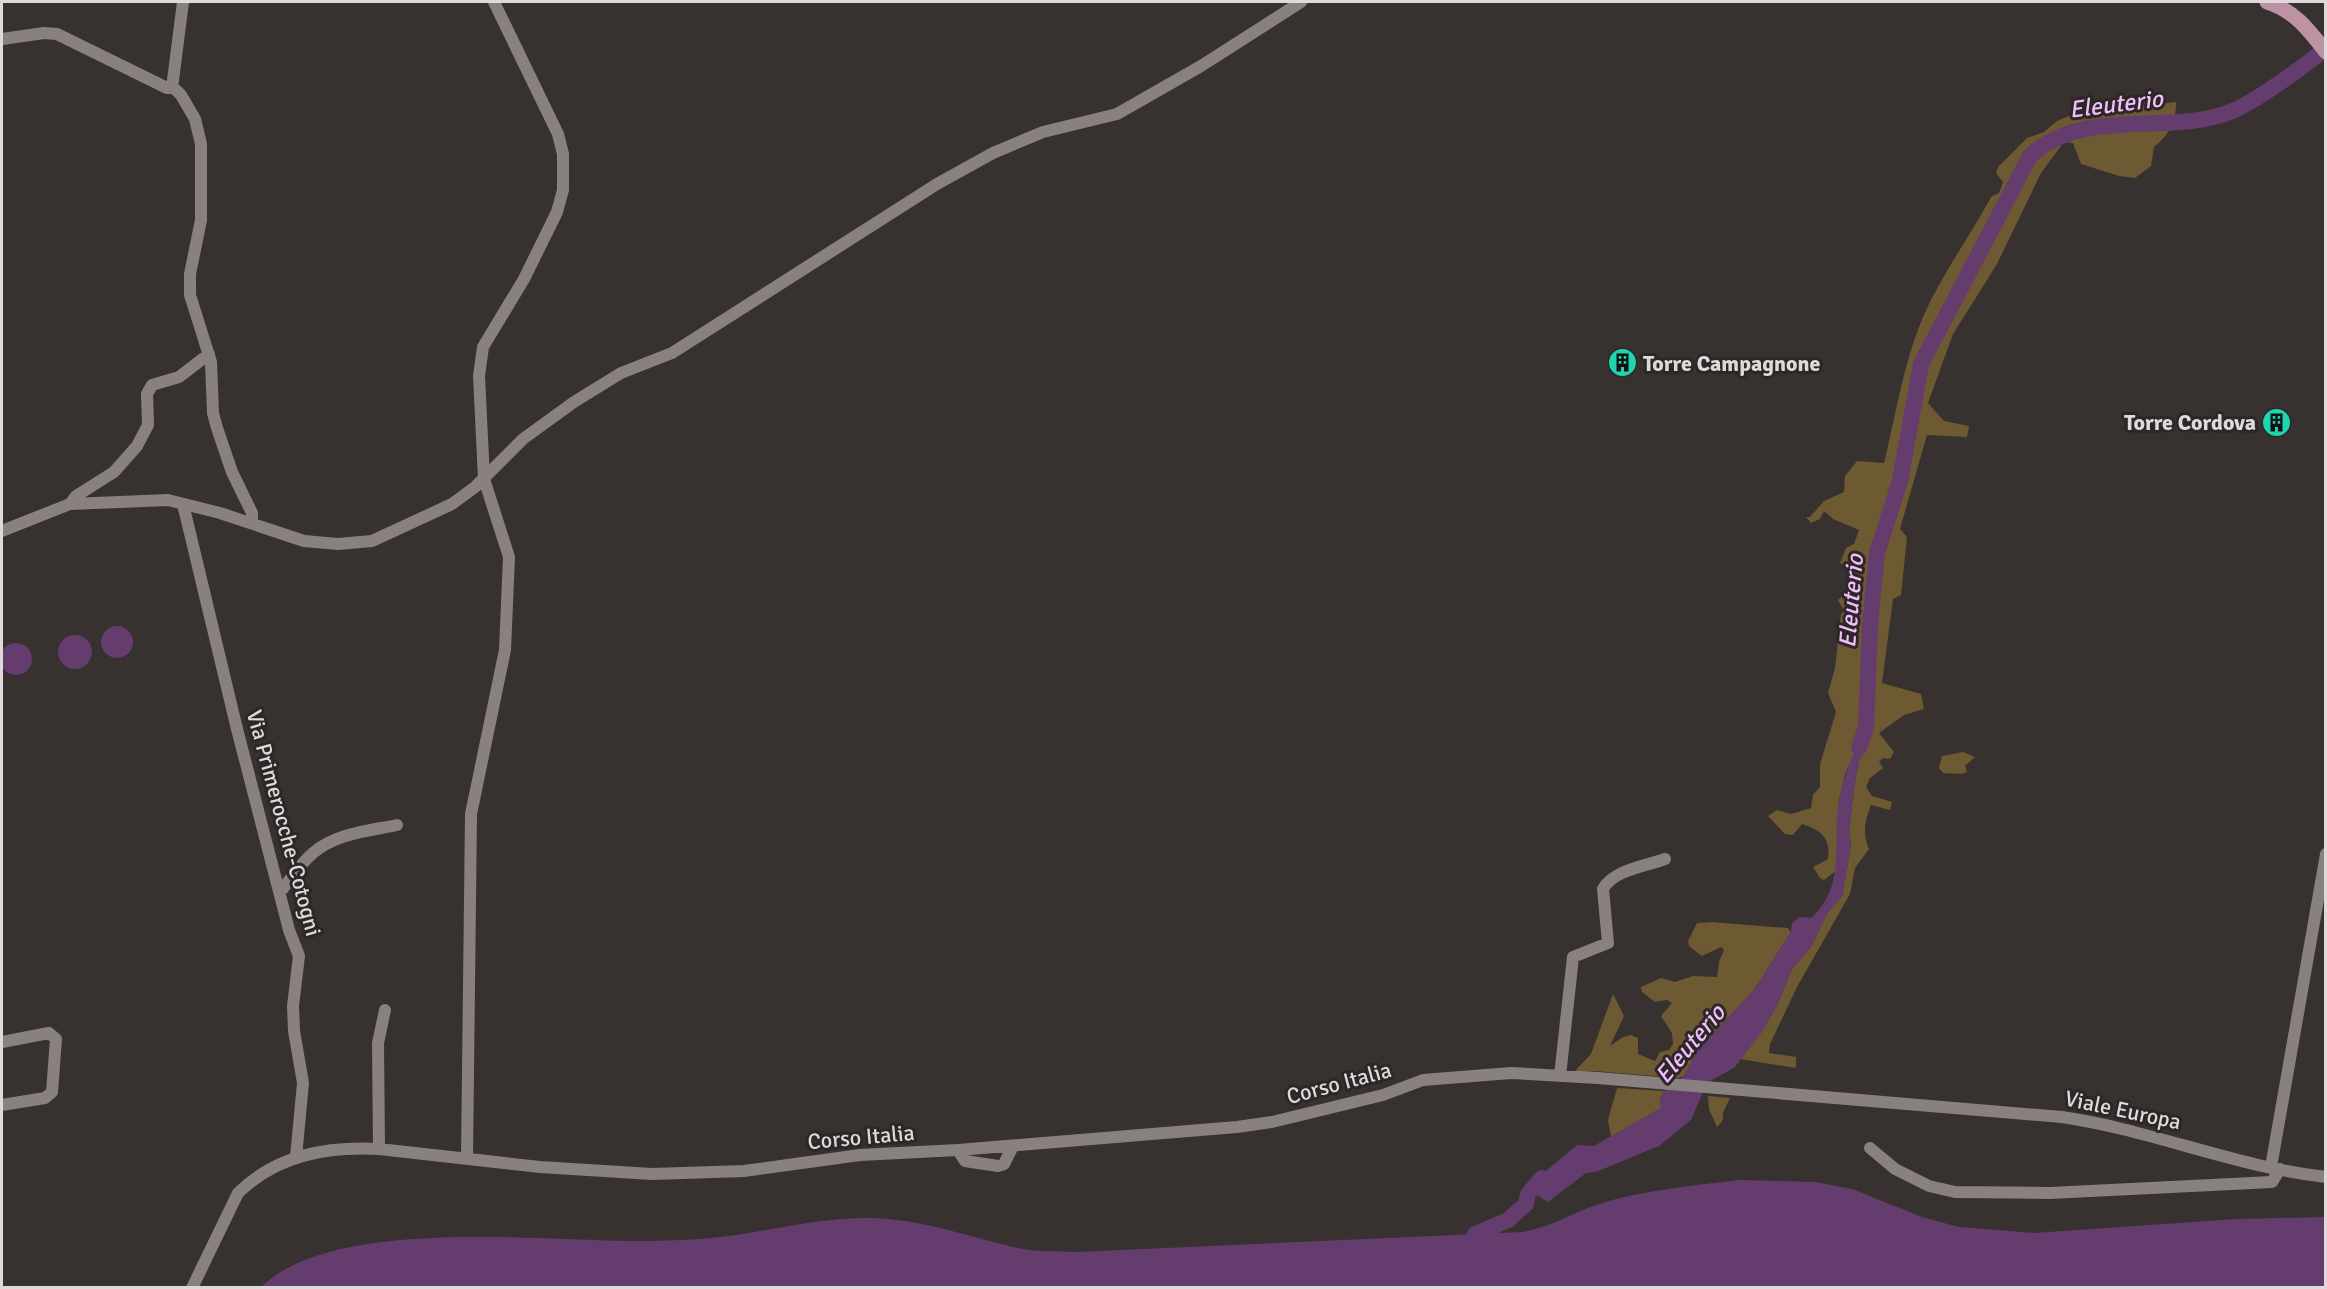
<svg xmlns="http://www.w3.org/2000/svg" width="2327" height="1289" viewBox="0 0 2327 1289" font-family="Signika,sans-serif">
	<rect width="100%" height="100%" fill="#373130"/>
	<!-- green -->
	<path fill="#6d5932" d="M2146,93L2152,95L2157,104L2176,102C2176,122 2170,134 2154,147L2151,166L2135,178L2119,176L2081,164L2073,143L2064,142L2041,173L1997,264L1953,334L1928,403L1944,421L1969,426L1967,437L1927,435L1900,529L1907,537L1901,595L1893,599L1882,683L1921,694L1924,709L1904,715L1879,733L1894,752L1890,759L1883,758L1879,762L1883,768L1870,778L1866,787L1872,796L1892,802L1890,810L1871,805C1865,820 1862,834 1869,849L1855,868L1850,894L1797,987L1770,1044L1769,1053L1796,1057V1068L1740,1059L1762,1031L1777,1005L1792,969L1811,947L1827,913L1842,896L1851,846L1849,829L1856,775L1865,732L1845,774L1839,800L1836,871L1824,880L1820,878L1813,867L1828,859C1831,838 1821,830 1802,824L1793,835L1785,834L1768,816L1777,810L1791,814L1811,808L1813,795L1820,787V764L1836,712L1828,693L1835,668L1841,614L1844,611L1838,600L1847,591L1848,568L1840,563L1846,548L1854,544L1859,530L1833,519L1824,511L1820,519L1811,523L1806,517H1810L1824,501L1844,492L1845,476L1857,461L1884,463C1894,422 1901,378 1915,338C1932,287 1966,244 1991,197L1999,193L2003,182L1996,173L1998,167L2027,138L2044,132L2057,121L2069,116L2090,119L2099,115L2124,96L2133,108Z
		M1963,752L1975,757L1965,766L1967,772L1961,774L1943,773L1939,768L1942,756Z
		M1711,922L1788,928L1791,932L1754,990L1698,1050L1684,1076L1678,1078L1595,1071L1574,1072L1591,1054L1613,994L1624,1016L1610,1046L1623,1037L1631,1035L1638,1038V1054L1655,1061L1660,1052L1669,1050L1673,1044L1672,1033L1661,1016L1672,1003L1667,1000L1655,1002L1642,992L1641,987L1661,978L1675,982L1693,976L1717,977L1719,962L1724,950L1721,947L1702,956L1689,946L1688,941L1697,923Z
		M1617,1088L1664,1091L1660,1098L1661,1108L1611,1137L1608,1120Z
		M1708,1096L1730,1098L1723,1113V1120L1717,1127L1709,1109Z"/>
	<!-- water -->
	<path fill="#643c6d" d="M101 642a16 16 0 1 1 32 0a16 16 0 1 1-32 0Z
		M58 652a17 17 0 1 1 34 0a17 17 0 1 1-34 0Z
		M0 659a16 16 0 1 1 32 0a16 16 0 1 1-32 0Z
		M1866,727L1856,775L1849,829L1851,846L1842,897L1827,913L1811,947L1792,969L1777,1005L1762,1032L1735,1067L1707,1083L1691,1120L1659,1146L1596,1172L1586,1173L1548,1202L1535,1194L1529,1197L1528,1194L1539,1177L1577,1145L1594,1146L1661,1108L1660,1098L1664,1091L1684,1076L1698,1050L1754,990L1791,932L1792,923L1799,917L1811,918C1847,886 1832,842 1839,801C1843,774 1855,751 1866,727Z
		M1739,1180L1815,1182L1852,1189L1922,1217L1959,1227L2034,1233L2236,1219L2325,1217V1287H261C336,1214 553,1243 654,1241C681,1240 710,1239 736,1235C781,1228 826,1217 871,1218C922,1219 968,1237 1018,1248C1036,1252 1057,1251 1076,1252L1522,1232C1551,1227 1570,1214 1596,1205C1642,1190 1691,1186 1739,1180Z"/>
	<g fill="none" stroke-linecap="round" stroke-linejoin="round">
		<!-- river -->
		<path stroke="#643c6d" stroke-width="16" d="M1859,748L1866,727L1870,625L1877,553L1900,481L1921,364L2030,156C2086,104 2173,138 2235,110C2260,98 2305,66 2326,48
			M1475,1234L1508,1220L1526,1204L1528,1194L1542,1178"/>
		<!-- minor -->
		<path stroke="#888180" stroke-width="12" d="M2,39L44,33L57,34L167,88H174L181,95L195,119L201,144V220L190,274V295L211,362L213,413L217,428L232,472L252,513V523
			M172,88L183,2
			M70,504L76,496L114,472L137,446L148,425L147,394L152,385L179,377L209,354
			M183,504L237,729L289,930L299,956L293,1006L294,1031L303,1083L296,1157
			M2,531L70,504L168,500L220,513L304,541L338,544L372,541L452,504L475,487L523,439L574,402L621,373L672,353L937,184L993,153L1043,132L1117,114L1201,66L1301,2
			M280,892C291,879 300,864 313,853C336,833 369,831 397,825
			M2,1042L49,1033L56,1039L52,1092L45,1098L2,1105
			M1560,1076L1573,957L1608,943L1603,889C1613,870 1646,866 1665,859
			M1870,1148L1895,1169L1929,1186L1955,1192L2050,1193L2272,1182L2280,1169
			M379,1149L378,1043L385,1010
			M958,1150L965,1161L998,1166L1004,1164L1013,1146
			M467,1158L471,814L505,650L509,557L484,479L479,376L483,347L524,279L557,212L563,190V154L558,134L494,2
			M2271,1167L2326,854
			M192,1288L238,1193C277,1155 327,1146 379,1149L540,1167L652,1174L744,1171L860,1155L958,1150L1237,1127L1272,1122L1383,1095L1423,1080L1511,1073L1598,1078L2062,1117C2151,1130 2236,1167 2326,1177"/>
		<!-- major -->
		<path stroke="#be92a5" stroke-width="15" d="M2267,2C2294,10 2309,30 2326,52"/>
	</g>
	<!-- icons -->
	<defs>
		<symbol id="building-disc" viewBox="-11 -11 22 22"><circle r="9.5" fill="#1ed5b0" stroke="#2d2727"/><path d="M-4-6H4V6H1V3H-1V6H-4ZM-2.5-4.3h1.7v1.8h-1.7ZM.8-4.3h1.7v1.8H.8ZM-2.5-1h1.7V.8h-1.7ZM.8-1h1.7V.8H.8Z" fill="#111"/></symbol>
	</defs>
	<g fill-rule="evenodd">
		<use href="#building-disc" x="1606" y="346" width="33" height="33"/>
		<use href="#building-disc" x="2260" y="406" width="33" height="33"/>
	</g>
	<g text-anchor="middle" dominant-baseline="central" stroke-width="6" stroke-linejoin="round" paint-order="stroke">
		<!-- poi labels -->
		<g font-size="22" font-weight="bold" fill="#dedad9" stroke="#2d2727" text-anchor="start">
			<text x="1643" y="363">Torre Campagnone</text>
			<text x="2256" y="422" text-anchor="end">Torre Cordova</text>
		</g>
		<!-- street labels -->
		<g font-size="22" fill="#dedad9" stroke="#2d2727">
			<text transform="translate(284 823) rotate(75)">Via Primerocche-Cotogni</text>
			<text transform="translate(1339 1083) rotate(-15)">Corso Italia</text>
			<text transform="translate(2123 1110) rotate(12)">Viale Europa</text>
			<text transform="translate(861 1137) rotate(-5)">Corso Italia</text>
		</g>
		<!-- water labels -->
		<g font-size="24" font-style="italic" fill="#f0bffc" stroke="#2d2727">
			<text transform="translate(2116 104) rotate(-7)">Eleuterio</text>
			<text transform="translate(1851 601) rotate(-85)">Eleuterio</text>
			<text transform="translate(1690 1044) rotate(-50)">Eleuterio</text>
		</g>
	</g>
	<!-- border -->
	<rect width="2327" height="1289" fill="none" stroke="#dedad9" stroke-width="6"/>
</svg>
